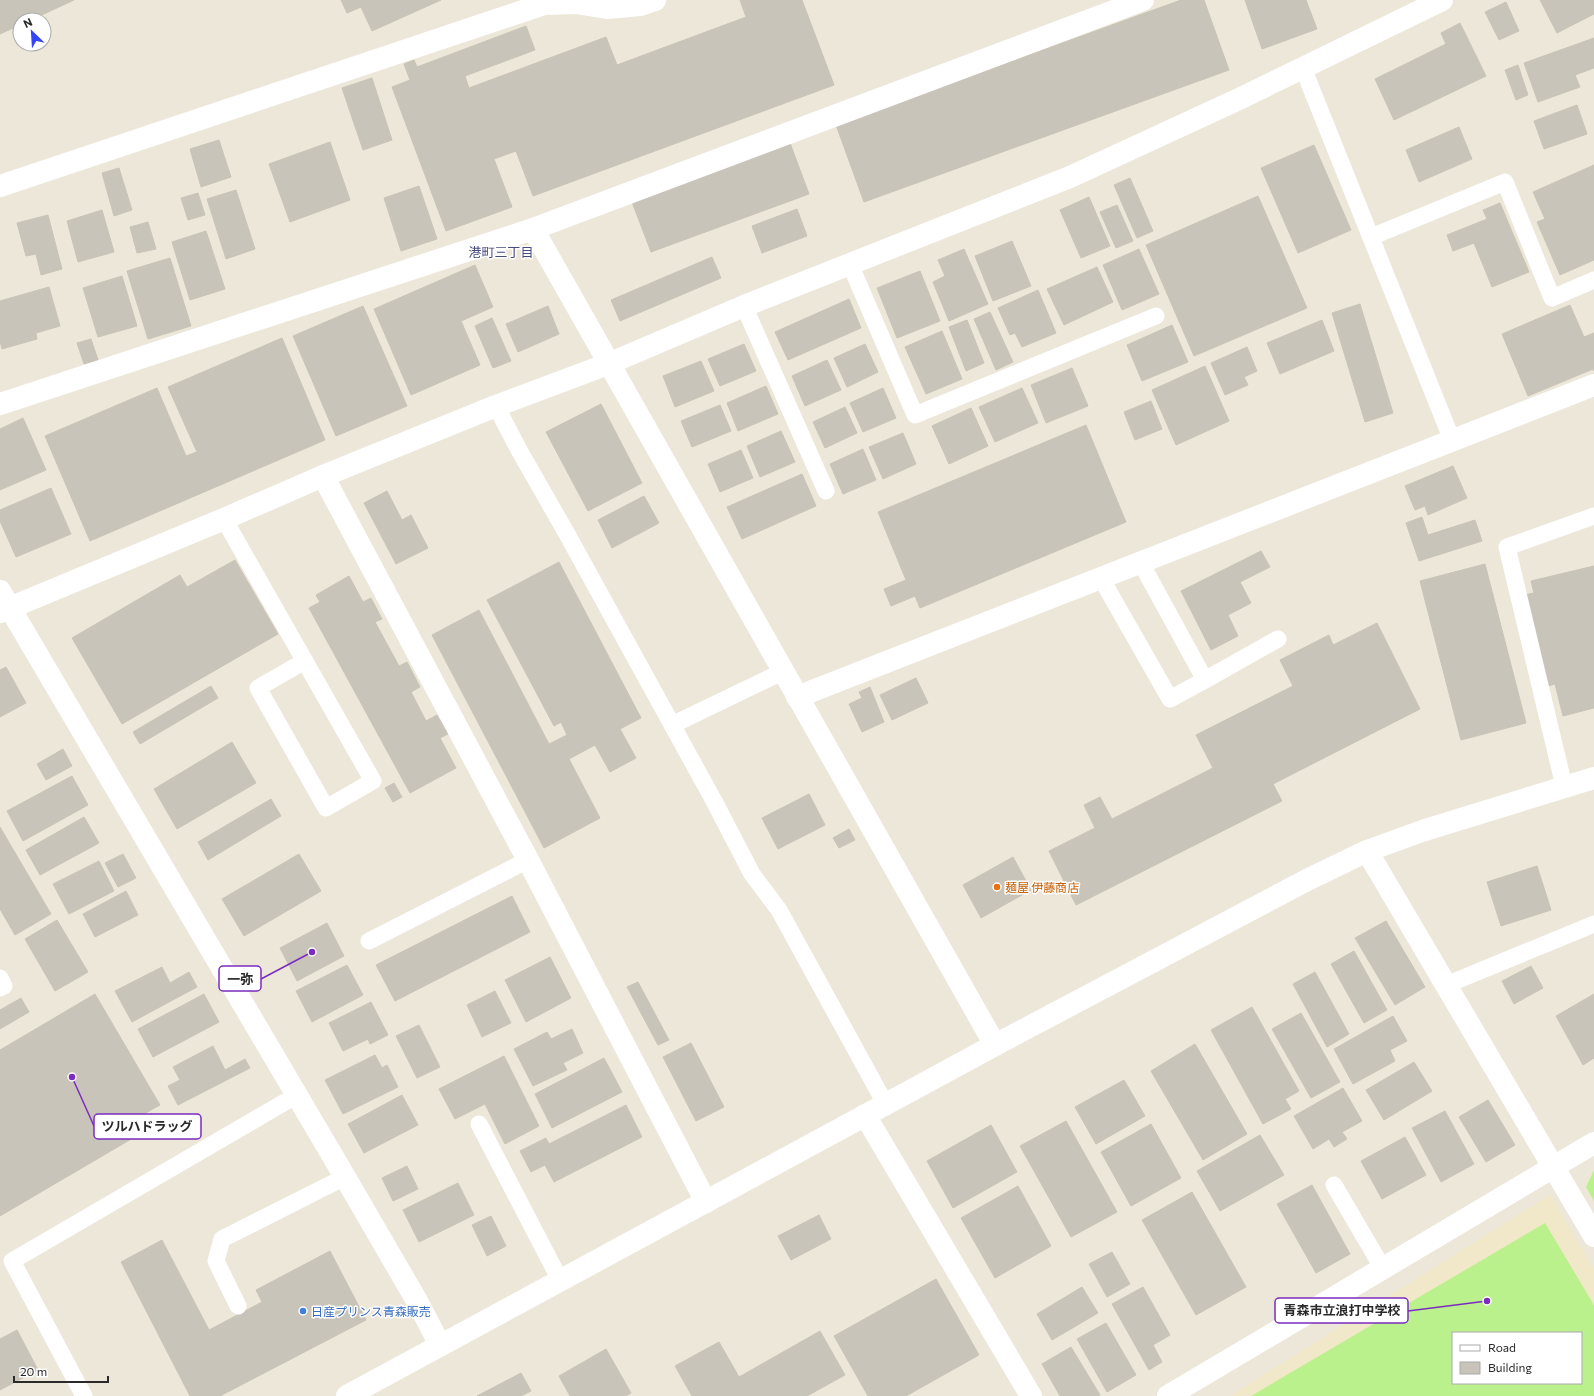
<svg xmlns="http://www.w3.org/2000/svg" width="1594" height="1396" viewBox="0 0 1594 1396" font-family="Commissioner,'Noto Sans JP',sans-serif">
	<rect width="100%" height="100%" fill="#ede7da"/>
	<!-- education -->
	<path fill="#f0e8c8" fill-rule="evenodd" d="M1550,1195L1594,1269V1396H1230ZM1453,1333H1581V1383H1453Z"/>
	<!-- pitch -->
	<path fill="#bbf18c" fill-rule="evenodd" d="M1594,1170V1201L1586,1187Z
		M1545,1223L1594,1305V1396H1251ZM1453,1333H1581V1383H1453Z"/>
	<!-- building -->
	<path fill="#c8c4ba" stroke="#c9c4b4" d="M0,0H74L31,20H20V25L0,34Z
		M341,0H441L372,31L361,7L347,13Z
		M740,0H802L834,85L533,196L516,151L494,159L512,207L446,231L392,87L410,80L404,64L414,60L417,67L526,26L535,50L465,76L469,88L606,37L617,65L746,17Z
		M1181,0H1204L1229,70L864,202L836,125Z
		M1245,0H1306L1317,29L1262,49Z
		M1540,0H1594V14L1557,33Z
		M1506,2L1519,31L1499,40L1485,12Z
		M1460,23L1486,76L1394,120L1375,79L1446,44L1441,33Z
		M1594,38V68L1575,75L1580,87L1538,102L1524,63Z
		M1518,65L1528,95L1516,100L1505,70Z
		M372,78L392,140L363,150L342,88Z
		M1577,105L1587,134L1544,149L1534,121Z
		M1459,127L1472,159L1419,182L1406,150Z
		M219,140L231,177L201,187L190,149Z
		M330,142L350,200L290,222L269,164Z
		M790,143L809,194L651,252L632,202Z
		M1314,145L1351,230L1298,253L1261,168Z
		M1594,165V260L1560,275L1537,222L1545,219L1533,192Z
		M119,168L132,210L114,216L102,173Z
		M1130,178L1153,231L1137,238L1114,185Z
		M419,186L437,239L401,251L384,198Z
		M236,190L255,249L226,259L207,199Z
		M198,193L205,215L188,220L181,198Z
		M1258,196L1307,308L1194,356L1146,245Z
		M1089,197L1110,246L1081,258L1060,210Z
		M1500,203L1529,272L1492,287L1474,243L1453,251L1447,235L1487,219L1483,210Z
		M1117,205L1133,241L1116,248L1100,212Z
		M797,209L807,236L762,253L752,226Z
		M102,210L114,252L78,262L67,221Z
		M48,215L62,269L41,275L36,254L26,256L17,223Z
		M148,222L156,249L137,253L130,227Z
		M206,231L225,289L190,300L172,242Z
		M1012,241L1031,286L993,301L975,256Z
		M964,249L988,304L949,321L933,282L945,276L938,260Z
		M1139,249L1159,294L1122,310L1103,265Z
		M712,257L721,278L620,321L611,300Z
		M170,258L191,326L148,339L127,271Z
		M475,265L493,307L461,321L480,365L411,395L374,309Z
		M1097,267L1113,302L1064,325L1047,289Z
		M920,271L940,321L897,338L877,288Z
		M122,276L137,326L98,337L83,288Z
		M49,287L60,326L36,333L37,339L2,349L0,341V301Z
		M1038,290L1056,333L1022,347L1015,333L1010,335L998,308Z
		M849,299L861,328L788,360L775,332Z
		M1360,304L1393,413L1365,422L1332,313Z
		M1570,305L1584,337L1594,333V371L1593,369L1528,396L1502,334Z
		M363,306L407,406L336,436L293,336Z
		M548,306L559,334L518,352L506,324Z
		M990,312L1013,362L996,370L974,319Z
		M492,318L511,361L493,368L475,326Z
		M967,320L984,363L966,371L949,327Z
		M1322,320L1334,351L1280,374L1267,343Z
		M1172,325L1188,362L1142,381L1127,345Z
		M942,331L962,379L926,394L905,347Z
		M282,338L325,440L90,541L45,436L157,388L186,456L197,452L168,387Z
		M91,339L98,360L84,364L77,343Z
		M744,344L756,371L720,386L708,359Z
		M865,344L878,372L847,387L834,358Z
		M1247,347L1257,371L1244,377L1248,385L1225,395L1211,363Z
		M827,360L841,390L805,406L792,376Z
		M701,361L714,391L675,407L663,376Z
		M1205,366L1229,421L1176,445L1152,390Z
		M1072,368L1088,406L1046,423L1031,385Z
		M766,386L778,414L738,431L727,403Z
		M883,388L896,418L863,432L850,403Z
		M1022,388L1038,423L995,442L979,407Z
		M1151,401L1162,429L1135,440L1124,412Z
		M601,404L642,483L588,511L546,432Z
		M720,405L731,431L692,447L681,421Z
		M845,407L857,433L825,448L813,422Z
		M971,408L988,446L949,464L932,426Z
		M23,418L46,470L0,490V429Z
		M1086,425L1126,522L920,608L915,596L891,606L884,589L906,580L878,512Z
		M781,431L795,462L760,477L747,446Z
		M903,433L916,464L883,479L869,447Z
		M863,449L876,480L843,494L830,464Z
		M741,450L753,478L720,492L708,464Z
		M1453,466L1467,498L1428,515L1425,506L1415,510L1405,486Z
		M802,474L816,506L742,539L727,507Z
		M51,488L71,534L16,557L0,521V510Z
		M387,491L402,520L411,515L428,548L396,564L364,503Z
		M644,496L659,523L612,548L598,520Z
		M1422,517L1428,535L1475,520L1482,541L1419,561L1406,523Z
		M1261,551L1270,567L1240,582L1251,603L1228,615L1238,636L1211,650L1181,591Z
		M235,560L278,634L122,724L72,638L180,575L187,587Z
		M559,562L641,718L620,729L636,758L610,772L595,745L569,759L600,818L544,848L432,635L479,610L549,744L567,735L561,722L554,726L487,600Z
		M1485,564L1526,723L1461,740L1420,581Z
		M1594,566V708L1563,716L1555,684L1548,686L1524,595L1534,593L1531,581Z
		M349,576L363,602L371,598L382,619L375,622L399,666L407,662L420,687L411,692L426,721L437,715L448,734L440,738L456,768L410,793L309,608L320,602L316,595Z
		M1377,623L1420,709L1273,784L1282,801L1076,905L1049,851L1095,828L1084,805L1100,797L1112,819L1213,768L1196,735L1293,686L1280,660L1329,635L1333,645Z
		M6,667L26,703L0,717V670Z
		M916,678L928,703L892,720L880,695Z
		M211,686L218,698L140,744L133,732Z
		M870,687L884,722L862,732L849,704L862,698L859,692Z
		M232,742L256,783L177,829L154,789Z
		M63,749L72,766L46,780L37,764Z
		M72,776L88,805L23,841L7,811Z
		M394,783L402,797L393,802L385,788Z
		M809,794L825,825L778,849L762,818Z
		M271,799L281,816L208,860L198,842Z
		M84,817L99,843L40,875L26,850Z
		M0,827L51,914L15,935L0,909Z
		M849,829L855,840L839,848L833,838Z
		M123,854L136,878L118,887L105,863Z
		M299,854L321,891L244,936L222,899Z
		M1013,857L1031,890L981,918L963,885Z
		M99,861L114,891L69,914L53,884Z
		M1537,866L1551,910L1501,926L1487,882Z
		M126,891L138,915L95,937L83,914Z
		M512,896L530,932L395,1001L376,965Z
		M57,920L88,972L55,991L25,939Z
		M1386,921L1425,987L1395,1005L1355,938Z
		M327,923L344,956L297,981L280,948Z
		M1354,951L1387,1010L1364,1023L1331,964Z
		M550,957L571,998L526,1022L505,980Z
		M347,965L363,995L312,1022L296,991Z
		M1531,966L1543,988L1514,1004L1502,981Z
		M162,967L170,983L189,972L197,987L132,1022L115,991Z
		M1315,972L1349,1034L1327,1047L1293,984Z
		M638,982L669,1040L658,1045L627,987Z
		M495,991L511,1023L482,1037L467,1005Z
		M95,994L160,1105L142,1115L150,1128L0,1216V1050Z
		M204,994L219,1022L153,1057L138,1029Z
		M1594,994V1058L1583,1065L1556,1016Z
		M21,998L29,1012L0,1029V1010Z
		M371,1002L388,1035L370,1044L368,1039L343,1051L329,1023Z
		M1252,1007L1299,1091L1285,1099L1291,1109L1263,1124L1211,1030Z
		M1301,1013L1340,1082L1311,1098L1272,1029Z
		M1393,1016L1407,1041L1390,1050L1395,1061L1353,1084L1334,1049Z
		M419,1025L440,1067L417,1078L396,1036Z
		M572,1029L583,1053L563,1063L567,1070L533,1086L514,1049L547,1032L551,1039Z
		M691,1043L724,1107L696,1121L663,1057Z
		M1195,1044L1247,1134L1203,1160L1151,1071Z
		M213,1046L225,1070L245,1059L250,1068L178,1105L168,1086L180,1080L173,1067Z
		M375,1055L382,1068L387,1065L398,1087L343,1114L325,1080Z
		M504,1056L539,1126L505,1144L485,1104L455,1119L439,1089Z
		M604,1058L622,1092L552,1128L535,1094Z
		M1414,1062L1432,1091L1384,1120L1366,1090Z
		M1124,1080L1145,1116L1096,1144L1075,1107Z
		M1343,1088L1362,1121L1342,1132L1347,1139L1334,1147L1329,1139L1313,1149L1294,1116Z
		M402,1095L418,1125L364,1153L348,1124Z
		M1488,1100L1515,1145L1486,1162L1459,1117Z
		M626,1105L642,1137L554,1182L545,1165L531,1172L520,1151L546,1138L549,1144Z
		M1445,1111L1474,1164L1441,1182L1412,1128Z
		M1066,1121L1117,1212L1071,1237L1020,1146Z
		M1151,1124L1181,1178L1131,1206L1101,1152Z
		M991,1125L1017,1172L953,1208L927,1161Z
		M1260,1135L1284,1175L1220,1211L1197,1171Z
		M1405,1137L1426,1175L1382,1199L1361,1161Z
		M407,1166L418,1189L393,1201L382,1178Z
		M458,1183L474,1215L419,1242L403,1210Z
		M1312,1185L1350,1254L1316,1273L1277,1204Z
		M1018,1186L1051,1246L995,1278L961,1218Z
		M1192,1192L1246,1287L1196,1315L1142,1220Z
		M819,1215L831,1239L791,1260L778,1236Z
		M491,1216L506,1246L487,1256L472,1225Z
		M162,1240L209,1330L262,1302L256,1290L330,1251L366,1320L220,1396H190L121,1262Z
		M1112,1252L1130,1284L1107,1297L1089,1264Z
		M936,1279L979,1355L906,1396H868L834,1336Z
		M1082,1287L1098,1313L1052,1340L1037,1314Z
		M1143,1287L1170,1335L1153,1345L1162,1362L1149,1370L1112,1304Z
		M1106,1323L1136,1375L1107,1392L1077,1339Z
		M17,1330L38,1370L0,1390V1339Z
		M820,1331L845,1375L807,1396H692L675,1366L719,1342L739,1377Z
		M1071,1347L1100,1395L1098,1396H1060L1042,1364Z
		M606,1349L631,1393L626,1396H570L559,1376Z
		M521,1373L531,1391L521,1396H477Z"/>
	<g fill="none" stroke-linecap="round" stroke-linejoin="round">
		<!-- lane -->
		<path stroke="#fff" stroke-width="17" d="M1303,68L1452,440
			M1371,237L1505,182L1552,298L1594,280
			M850,264L915,415L1156,316
			M744,306L826,491
			M496,406L519,450L567,534L714,801L752,874L779,910L886,1105
			M224,519L373,781L326,808L258,688L305,661
			M1101,578L1170,699L1205,680L1141,563
			M1205,680L1278,639
			M672,725L782,672
			M1564,786L1507,547L1594,516
			M369,941L528,860
			M0,978L4,986L0,988
			M1446,985L1594,924
			M479,1124L560,1280
			M1334,1185L1382,1267
			M238,1306L216,1261L222,1239L345,1177
			M84,1396L12,1261L297,1095"/>
		<!-- street -->
		<path stroke="#fff" stroke-width="22" d="M0,186L544,4L576,3L607,8L640,5L655,0
			M533,229L995,1045
			M608,364L744,306L1070,177L1239,99L1442,0
			M0,404L533,229L1143,0
			M323,476L528,860L706,1202
			M0,591L345,1177L417,1301L440,1345
			M797,697L1594,385
			M1367,851L1594,1236
			M865,1115L1031,1396"/>
		<!-- secondary -->
		<path stroke="#fff" stroke-width="22" d="M0,612L224,519L323,476L496,406L608,364
			M347,1396L995,1045L1307,880L1367,851L1425,830L1594,778
			M1168,1396L1594,1143"/>
	</g>
	<!-- markers -->
	<circle fill="#e8710a" stroke="#fff" stroke-width="1.5" cx="997" cy="887" r="4"/>
	<circle fill="#3f7fe0" stroke="#fff" stroke-width="1.5" cx="303" cy="1311" r="4"/>
	<g text-anchor="middle" dominant-baseline="central" stroke-width="3" stroke-linejoin="round" paint-order="stroke">
		<!-- food labels -->
		<g font-size="12" fill="#c56008" stroke="#fff" text-anchor="start">
			<text x="1005" y="887">麺屋 伊藤商店</text>
		</g>
		<!-- shop labels -->
		<g font-size="12" fill="#366cbe" stroke="#fff" text-anchor="start">
			<text x="311" y="1311">日産プリンス青森販売</text>
		</g>
		<!-- neighbourhood labels -->
		<g font-size="13" fill="#464a7e" stroke="#fff">
			<text x="501" y="252">港町三丁目</text>
		</g>
	</g>
	<!-- callouts -->
	<path fill="none" stroke="#7b2cbf" stroke-width="1.5" d="M312 952L261 979M72 1077L94 1126M1487 1301L1408 1311"/>
	<g fill="#7b2cbf" stroke="#fff" stroke-width="1.5">
		<circle cx="312" cy="952" r="4"/>
		<circle cx="72" cy="1077" r="4"/>
		<circle cx="1487" cy="1301" r="4"/>
	</g>
	<g fill="#fff" stroke="#7b2cbf" stroke-width="1.5">
		<rect x="219" y="966" width="42" height="25" rx="4"/>
		<rect x="94" y="1114" width="107" height="25" rx="4"/>
		<rect x="1275" y="1298" width="133" height="25" rx="4"/>
	</g>
	<g font-size="13" text-anchor="middle" font-weight="bold" fill="#2a2a2a">
		<text x="240" y="984">一弥</text>
		<text x="147" y="1131">ツルハドラッグ</text>
		<text x="1342" y="1315">青森市立浪打中学校</text>
	</g>
	<!-- legend -->
	<rect x="1452" y="1332" width="130" height="52" fill="#ffffff" stroke="#aaaaaa"/>
	<rect x="1460" y="1345" width="20" height="6" fill="#ffffff" stroke="#aaaaaa"/>
	<text x="1488" y="1352" font-size="12" fill="#2a2a2a">Road</text>
	<rect x="1460" y="1362" width="20" height="12" fill="#c8c4ba" stroke="#aaaaaa"/>
	<text x="1488" y="1372" font-size="12" fill="#2a2a2a">Building</text>
	<!-- north arrow -->
	<g transform="translate(32 32) rotate(335)"><circle r="19" fill="#ffffff" stroke="#aaaaaa"/>
	<path d="M0-3L7 15L0 10L-7 15Z" fill="#3545ff"/>
	<text y="-6" font-size="11" font-weight="bold" text-anchor="middle" fill="#2a2a2a">N</text>
	</g>
	<!-- scale -->
	<path d="M14 1376v6h94v-6" fill="none" stroke="#2a2a2a" stroke-width="2"/>
	<text x="20" y="1376" font-size="12" fill="#2a2a2a" stroke="#ffffff" stroke-width="3" paint-order="stroke">20 m</text>
</svg>
